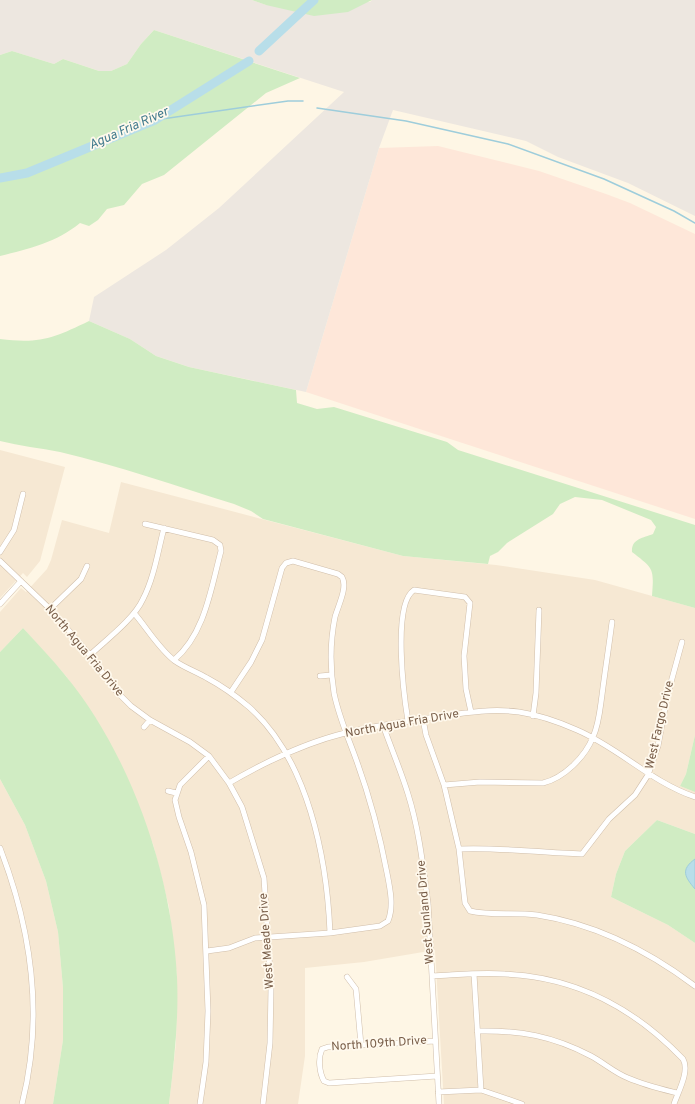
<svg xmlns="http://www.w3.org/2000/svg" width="695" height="1104" viewBox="0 0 695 1104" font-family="Overpass,sans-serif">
	<rect width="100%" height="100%" fill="#fef6e5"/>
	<!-- residential -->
	<path fill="#f6e8d3" d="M0,450L65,467L40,561L27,577L23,573L0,598Z
		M121,482L403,556L496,565L595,580L695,608V735L686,774L680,786L695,792V834L657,820L625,851L616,874L611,897L668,925L695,943V1104H444L435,950L364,962L305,968V1056L298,1104H169L176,1043L177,977L169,907L153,844L96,719L66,676L23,628L0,652V612L21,588L26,592L47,569L51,560L62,520L109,533Z
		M0,779L25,825L46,881L58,932L63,988V1040L53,1104H0Z"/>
	<!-- commercial -->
	<path fill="#fee7d9" d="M438,146L539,171L606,194L630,203L695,234V519L306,392L379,148Z"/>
	<!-- industrial -->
	<path fill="#ede7e0" d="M0,0H252L266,5L370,2L372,0H695V216L628,183L558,157L526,141L393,110L379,148L306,392L189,367L156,356L130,339L89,321L94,297L166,250L219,208L344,92L154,30L141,44L127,64L111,71H99L63,59L54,64L12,51L0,55Z"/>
	<!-- green -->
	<path fill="#d0ecc3" d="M252,0H372L348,12L314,16L266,5Z
		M154,30L300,78L266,93L164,175L142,184L124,205L107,209L98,220L89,226L80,223C57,242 29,249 0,256V55L12,51L54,64L63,59L99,71H111L127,64L141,44Z
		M89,321L130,339L156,356L189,367L296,390L297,403L317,409L334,407L447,442L458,450L695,525V608L652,596C654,568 654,569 632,552C631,539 643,538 653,534L656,527L651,520L602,500L575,497L560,504L553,514L507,543L498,552L490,556L488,564L403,556L263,519L251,511L234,504C176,486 119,466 60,452C40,448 20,446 0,441V339C40,344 54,338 89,321Z
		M23,628C37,643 52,659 65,675C131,755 172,874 177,977C179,1020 174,1062 169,1104H53L63,1040V988L58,932L46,881L25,825L0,779V652Z
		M695,735V792L680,786L686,774Z
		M657,820L695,834V943L668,925L611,897L616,874L625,851Z"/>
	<!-- water -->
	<path fill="#b8dee9" stroke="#9ecddb" d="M695,859V889C685,877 680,870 695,859Z"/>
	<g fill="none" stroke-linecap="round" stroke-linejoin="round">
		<!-- stream -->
		<path stroke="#9ecddb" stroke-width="1.5" d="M317,108L406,121L508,144L604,179L674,211L695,223
			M155,120L288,101H303"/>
		<!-- river -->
		<path stroke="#b8dee9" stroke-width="9" d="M259,51L314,0
			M0,178L27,173L155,120L249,61"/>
		<defs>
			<path id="street" d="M145,524L213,540L220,545L221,551C211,588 205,634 174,660
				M0,552L14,530L23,494
				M0,561L50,609L90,655L114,689L131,706L150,720L190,742L209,756L229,783L242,807L264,878L271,988L270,1043L263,1104
				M0,604L21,581
				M50,609L81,579L87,566
				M134,613C147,628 159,649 175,661C185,668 197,672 207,678C222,686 236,696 249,707C308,759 327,858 330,933
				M90,655C106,640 134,619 143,599C154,578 158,551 164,528
				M320,676L331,675
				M533,716L536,693L539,610
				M423,719L426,735L444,785L459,849L465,903L470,911C491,916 515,912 537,915C596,924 647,950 695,986
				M408,721C404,697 392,604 414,590L465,597L470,603L464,656L466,689L471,712
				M383,725C391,748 401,771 408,794C419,829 423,866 428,903L439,1104
				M144,727L150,720
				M229,783C265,762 305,743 345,733C375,725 405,722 435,717C463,713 491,708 519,712C539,715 559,722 577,730C619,748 651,782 695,797
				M444,785L480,782L543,783C564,778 585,757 593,737C599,724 600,709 602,695C605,671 609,646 612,622
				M168,791L176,793
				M0,848C32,931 44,1017 22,1104
				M459,849C500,847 541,853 582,854L609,819L635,795L648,775L658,746L667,697L682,642
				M207,951L229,948L255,938L330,933L380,926L388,921C394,907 390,888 387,873C380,836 370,798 357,762C349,739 339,718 334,693C330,668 330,642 335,617C338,606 348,587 342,577L338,574L293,561L286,563L282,568L262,640L251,662L231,692
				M474,974L481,1090
				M432,976C456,975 480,972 505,974C577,977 634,1008 683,1059C690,1071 678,1092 674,1104
				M347,977L356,989L361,1045
				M477,1031C520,1030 553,1036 591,1056C604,1063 615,1073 628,1078C644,1085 661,1089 677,1093
				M435,1041L328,1047L322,1049C318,1058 319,1072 324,1081L329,1083L437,1076
				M438,1092L481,1090L522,1104
				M200,1104L206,1062L208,1011L204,905L191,852L179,817L175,800L180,785L209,756"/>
		</defs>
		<!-- street casing -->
		<use href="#street" stroke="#d0beaa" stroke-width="6"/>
		<!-- street -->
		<use href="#street" stroke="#fff" stroke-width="5"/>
	</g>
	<g text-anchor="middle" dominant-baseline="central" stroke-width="3.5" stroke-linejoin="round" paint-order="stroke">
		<!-- street labels -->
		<g font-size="12" fill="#785d48" stroke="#fff9ed">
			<text transform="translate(84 651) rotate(50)">North Agua Fria Drive</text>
			<text transform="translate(402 724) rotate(-10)">North Agua Fria Drive</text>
			<text transform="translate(660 725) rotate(-77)">West Fargo Drive</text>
			<text transform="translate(426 912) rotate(-95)">West Sunland Drive</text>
			<text transform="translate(267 941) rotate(-94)">West Meade Drive</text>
			<text transform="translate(379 1044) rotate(-4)">North 109th Drive</text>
		</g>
		<!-- water labels -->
		<g font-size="13" font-style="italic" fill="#417a8d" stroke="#fff9ed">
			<text transform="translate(129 129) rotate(-24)">Agua Fria River</text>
		</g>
	</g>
</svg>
